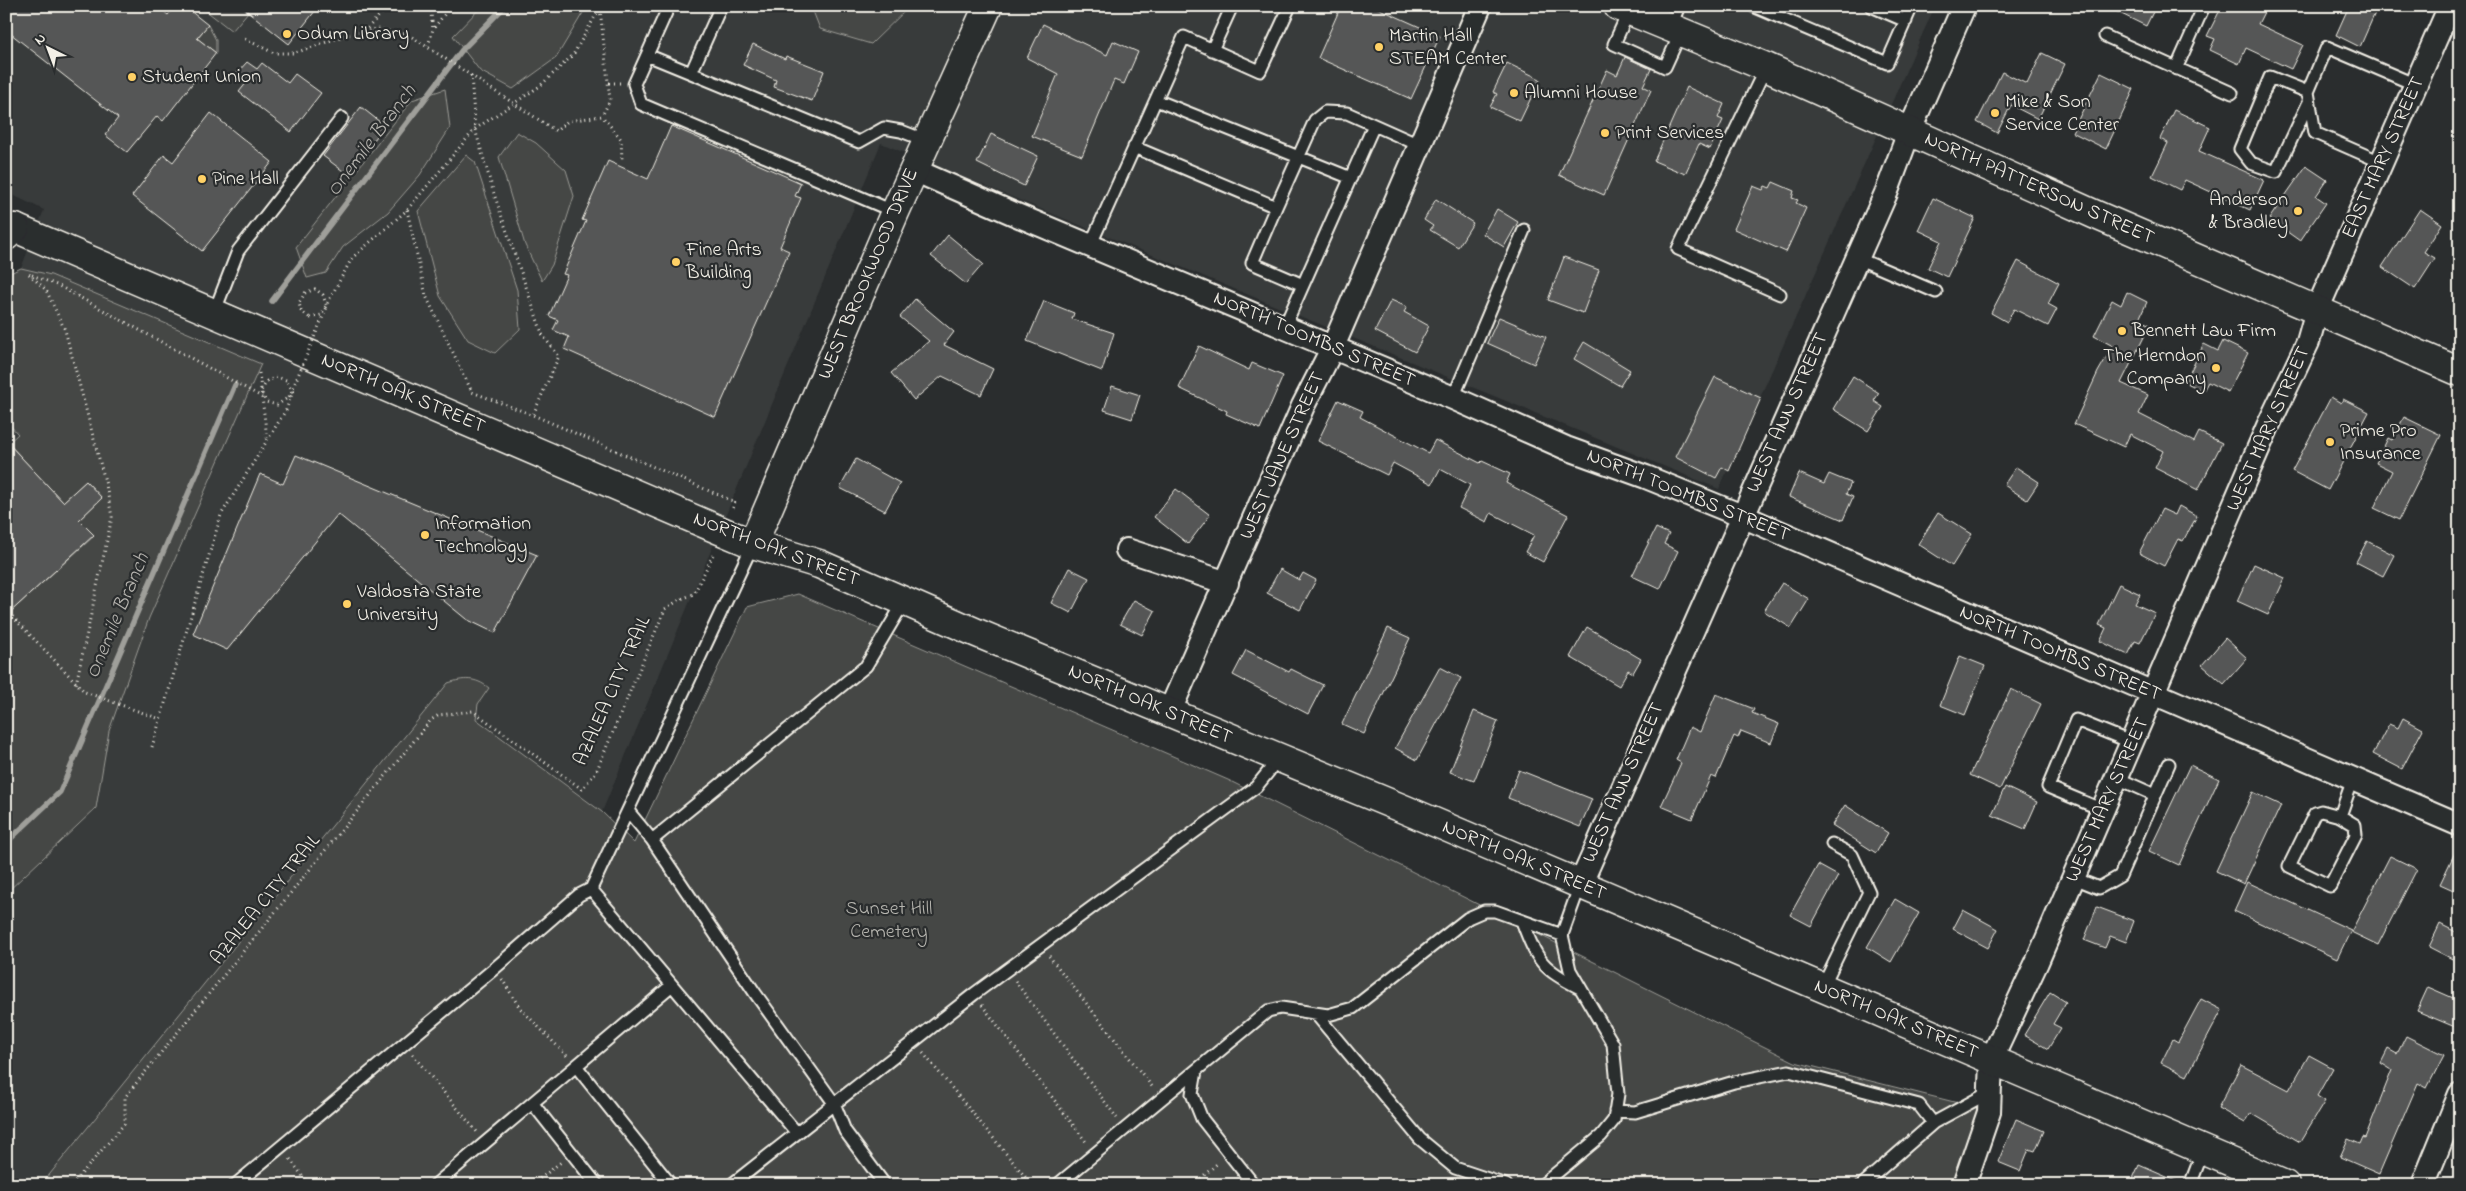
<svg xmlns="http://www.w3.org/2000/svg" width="2466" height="1191" viewBox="0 0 2466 1191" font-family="'Indie Flower',sans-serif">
	<rect width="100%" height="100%" fill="#2a2d2e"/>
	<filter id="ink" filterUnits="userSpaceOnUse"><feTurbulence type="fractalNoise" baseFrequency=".02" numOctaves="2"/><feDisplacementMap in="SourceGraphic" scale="10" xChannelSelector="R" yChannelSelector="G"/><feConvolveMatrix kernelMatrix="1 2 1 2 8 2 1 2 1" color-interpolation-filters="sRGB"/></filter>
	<g filter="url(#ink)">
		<!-- built -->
		<path fill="#373a3a" d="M6,6H1935L1719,489L881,143L602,812L476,719L81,1185H6V275L21,268L44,210L6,192Z"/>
		<!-- green -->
		<path fill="#444645" stroke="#9c9c96" d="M200,6H241L248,12L232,31Z
			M482,6H587L556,58L513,89L480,71L453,36Z
			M811,6H910L871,44L820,29Z
			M208,25L216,40V53L197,38Z
			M445,89L450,128L420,175L388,212L343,247L326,273L307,278L296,247L412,100Z
			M517,132L536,143L566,170L574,196L552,265L542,281L525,245L499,157Z
			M466,155L475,162L517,290L520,329L495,353L468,340L440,296L418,211Z
			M21,268L51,275L261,364L149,618L109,731L96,808L6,893V616L94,536L79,520L102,498L86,481L63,502L8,443L18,434L6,421V275Z
			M798,594L1228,780L1795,1062L1982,1109L1956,1185H41L448,683C464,678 475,677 489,688L478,704L476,719L602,812L634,843L747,607Z"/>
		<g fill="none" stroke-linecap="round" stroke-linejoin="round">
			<!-- stream -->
			<path stroke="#9f9f9a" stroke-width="5.5" d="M272,301L462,50L505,6
				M6,843L60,792L235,385"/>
		</g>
		<!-- building -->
		<path fill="#555756" stroke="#f4f1e8" d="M6,6H157L168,15L175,6H184L208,25L197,38L216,53L163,121L157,116L127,152L105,135L118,118L6,30Z
			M241,6H319L289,44Z
			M1341,6H1373L1440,36L1411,99L1318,58Z
			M2105,6H2156L2146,26Z
			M2222,6H2267L2258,24L2303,45L2291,69L2246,48L2239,64L2210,50L2215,39L2207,36Z
			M2349,6H2378L2360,47L2336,35Z
			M1043,24L1107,55L1113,41L1138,52L1124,84L1114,80L1082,156L1032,136L1058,74L1027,58Z
			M753,44L785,59L786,56L824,71L812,101L774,87L776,80L743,65Z
			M2042,53L2065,64L2038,119L2011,105L1997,133L1977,122L2002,72L2027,84Z
			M1625,57L1651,69L1643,86L1651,90L1604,195L1559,175L1607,70L1617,75Z
			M247,62L257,69L262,63L288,83L295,74L321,93L291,132L239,92L247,82L236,74Z
			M1507,63L1540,79L1520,121L1490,107L1497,94L1493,92Z
			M2101,73L2134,89L2106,149L2072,132Z
			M1687,87L1724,104L1718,118L1723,120L1710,149L1699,144L1685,174L1654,161Z
			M361,107L385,126L347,174L323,156Z
			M2174,110L2210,127L2199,151L2264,180L2250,210L2185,180L2180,190L2152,176L2168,143L2160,139Z
			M211,113L272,162L202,251L132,196L164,155L173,162Z
			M671,126L801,183L795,196L801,198L780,247L789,251L715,417L564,349L569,337L553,330L558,320L549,316L567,275L563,274L586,221L582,220L608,161L648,179Z
			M991,134L1038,156L1024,186L977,163Z
			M2306,166L2327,180L2316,196L2326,203L2300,241L2269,219Z
			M1773,182L1794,191L1792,198L1798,200L1796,203L1806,208L1786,252L1734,229L1753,186L1763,190L1765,186L1770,188Z
			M1933,198L1975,218L1947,277L1928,268L1941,241L1918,230Z
			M1436,199L1473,223L1458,247L1430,230L1433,226L1424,220Z
			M1497,209L1518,222L1504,247L1483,234Z
			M2420,209L2442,224L2424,252L2435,258L2415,289L2382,267Z
			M948,235L983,264L966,284L931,256Z
			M1564,257L1599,270L1583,313L1548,300Z
			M2018,261L2059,283L2048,304L2057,309L2048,326L2014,309L2007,322L1991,313Z
			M2127,292L2147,302L2139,319L2150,325L2121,383L2148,395L2139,414L2194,442L2199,432L2222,443L2198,490L2155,468L2163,451L2130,434L2124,447L2074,424L2098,372L2113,346L2094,336L2112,300L2121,305Z
			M915,299L954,332L944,345L993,369L981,395L942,376L914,400L891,373L929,341L900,317Z
			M1391,300L1407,307L1404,312L1429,326L1415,352L1375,331Z
			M1044,301L1074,313L1072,319L1114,333L1102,371L1027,341Z
			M1499,317L1546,337L1534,364L1487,343Z
			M2223,341L2248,353L2228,392L2208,382L2203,391L2185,382L2204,344L2218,351Z
			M1584,342L1630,370L1620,386L1574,359Z
			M1199,346L1249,370L1252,363L1283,376L1260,429L1226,414L1227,411L1179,388Z
			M1853,376L1879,393L1874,401L1883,407L1868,431L1833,409Z
			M1715,377L1761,398L1729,471L1722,467L1716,478L1675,457Z
			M1112,386L1140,395L1132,419L1104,410Z
			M2331,397L2341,403L2343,399L2369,412L2328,490L2292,471Z
			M1338,400L1363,411L1360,417L1428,453L1435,440L1480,463L1482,461L1510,474L1506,483L1568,515L1543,562L1525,552L1534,535L1491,513L1487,522L1459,508L1470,485L1440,469L1432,484L1393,463L1387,475L1318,441Z
			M2404,417L2441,435L2399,520L2374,508L2392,471L2376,463L2388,438L2392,440Z
			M6,441L63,502L86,481L102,498L79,520L94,535L6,616Z
			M296,455L537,555L495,633L466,619L338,514L227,650L193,634L260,474L283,484Z
			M856,459L900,483L885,511L840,488Z
			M2016,467L2039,482L2027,500L2004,485Z
			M1799,473L1824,484L1829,474L1851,483L1846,494L1853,497L1843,520L1789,497Z
			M1176,489L1210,515L1188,544L1154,517Z
			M2179,506L2197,516L2183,541L2178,539L2164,566L2139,553L2162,509L2175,515Z
			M1938,513L1972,534L1952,566L1918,544Z
			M1656,528L1669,534L1664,544L1678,551L1660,589L1632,576Z
			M2367,541L2394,555L2383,576L2356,562Z
			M2254,564L2285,578L2268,615L2237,601Z
			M1069,568L1089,578L1071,613L1051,603Z
			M1280,569L1299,580L1303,573L1316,580L1300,610L1267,593Z
			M1782,583L1809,599L1791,628L1764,611Z
			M2119,584L2140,594L2135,604L2155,613L2140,643L2135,641L2128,655L2100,641L2106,628L2099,625Z
			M1134,600L1155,611L1142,635L1120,624Z
			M1587,627L1641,659L1633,673L1628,670L1619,686L1570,657Z
			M1388,628L1410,638L1364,734L1342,724Z
			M2225,638L2247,658L2224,684L2202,665Z
			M1246,650L1289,672L1291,669L1323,685L1308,714L1233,675Z
			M1960,656L1985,666L1965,715L1940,705Z
			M1440,667L1461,678L1417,760L1395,748Z
			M2011,689L2041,704L2000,789L1970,775Z
			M1716,694L1754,709L1752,713L1779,724L1771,743L1741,731L1738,738L1734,736L1716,778L1711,776L1692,819L1661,806L1681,763L1676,760L1690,727L1700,732Z
			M1474,711L1498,721L1474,781L1450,772Z
			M2403,718L2423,729L2402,769L2373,754L2389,724L2398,728Z
			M2190,765L2219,779L2179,865L2149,851Z
			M1519,770L1592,799L1580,827L1508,798Z
			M2005,787L2037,802L2025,829L1992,815Z
			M2253,792L2281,805L2244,884L2216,871Z
			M1845,805L1888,833L1876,853L1832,825Z
			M2460,842V893L2440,884Z
			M2390,856L2417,869L2378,945L2351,932Z
			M1818,865L1838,876L1811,926L1790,915Z
			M2247,882L2351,930L2337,959L2234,911Z
			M1895,899L1919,913L1891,962L1867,947Z
			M2097,907L2134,921L2126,942L2110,936L2105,948L2084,940Z
			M1963,910L1998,929L1988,948L1953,929Z
			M2440,924L2460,934V963L2429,947Z
			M2428,987L2460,1001V1017L2455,1027L2417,1011Z
			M2050,992L2066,1002L2053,1024L2061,1028L2048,1049L2024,1035Z
			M2201,999L2222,1010L2187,1076L2161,1063L2173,1039L2178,1042Z
			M2406,1036L2444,1055L2427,1088L2418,1083L2379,1174L2340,1157L2348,1139L2360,1144L2363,1137L2365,1138L2392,1070L2381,1063L2388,1049L2397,1054Z
			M2309,1055L2333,1068L2317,1096L2325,1101L2300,1142L2251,1113L2245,1123L2218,1108L2241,1065L2289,1090Z
			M2016,1119L2044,1131L2035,1151L2029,1149L2020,1171L1998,1162Z
			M2139,1165L2183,1184V1185H2130Z"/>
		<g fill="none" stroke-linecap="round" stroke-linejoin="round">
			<defs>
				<path id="service" d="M669,6L634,84L641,104L895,212
					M721,6L691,73L859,142L884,128L901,131L927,141
					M1753,6L1887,63L1912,6
					M1871,6L1906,21
					M1629,11L1614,44L1665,67L1681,32
					M1670,28L1679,6
					M2105,36L2232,93
					M1212,50L1232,6
					M647,55L691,73
					M1766,67L1678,249L1780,294
					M2176,69L2204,6
					M2308,92L2270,77L2240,149L2251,163L2276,172L2308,104
					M1156,100L1351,178
					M1134,147L1276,207L1252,263L1303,285
					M2381,162L2315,133L2308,92L2327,47L2416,85
					M1276,207L1315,120L1325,112L1347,113L1374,125
					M1090,246L1184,37L1260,71L1290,6
					M1857,258L1936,292
					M214,313L238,251L342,118
					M1284,328L1374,125L1419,145
					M1453,398L1524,230
					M2117,778L2155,795
					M2103,810L2048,787L2076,720L2133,743
					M628,811L652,840L755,993L834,1103L845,1131L885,1185
					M2340,816L2355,825L2356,835L2330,886L2289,866L2315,813L2321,811L2340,816L2353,779
					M652,840L866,666L904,602
					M2074,878L2099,888L2120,876L2169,764
					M591,889L796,1132
					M1522,921C1537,961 1542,969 1580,988
					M1822,988L1869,892L1852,855L1832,844
					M1315,1013L1420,1139L1455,1168L1506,1185
					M576,1066L671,1185
					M1196,1071L1192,1094L1202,1119L1254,1185
					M533,1104L597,1185
					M1615,1111L1635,1112L1734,1082L1789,1071L1919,1105L1933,1123
					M235,1185L495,968L579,895L591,889L753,544
					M435,1185L672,985
					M731,1185L974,994L1256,787L1269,771L1276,757
					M1057,1185L1268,1011L1281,1008L1328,1015L1353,1008L1468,918L1484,911H1495L1562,935L1580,885
					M1542,1185L1601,1136L1614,1120L1618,1094L1613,1044L1570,970L1562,935
					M1862,1185L1933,1123L1990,1092
					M2190,1185L2203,1151"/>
				<path id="minor" d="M914,170L1012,213L1453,398L1566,448L1646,477L1742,516L2460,825
					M1127,550L1227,583
					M1169,713L1303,406L1332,349L1480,6
					M1580,885L1887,191L1909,132L1964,6
					M1964,1185L1989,1112L1991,1060L2037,962L2268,426L2308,342L2317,310L2450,6
					M2423,1185L2460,1094"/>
				<path id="secondary" d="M1618,6L1766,67L2096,215L2460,372
					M15,228L724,532L753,544L819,564L977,633L1406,810L2285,1185
					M753,544L895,212L988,6"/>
				<path id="primary" d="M6,236L15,228"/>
			</defs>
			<!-- service casing -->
			<use href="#service" stroke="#f4f1e8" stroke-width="15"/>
			<!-- minor casing -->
			<use href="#minor" stroke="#f4f1e8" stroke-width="26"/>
			<!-- secondary casing -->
			<use href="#secondary" stroke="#f4f1e8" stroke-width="31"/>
			<!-- primary casing -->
			<use href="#primary" stroke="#f4f1e8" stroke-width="31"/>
			<!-- path -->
			<path stroke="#f4f1e8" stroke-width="3" stroke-dasharray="1 4" stroke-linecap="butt" d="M430,6L433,29
				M600,9L610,100L602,116
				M364,32L388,6
				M245,39L274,53H295L347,35L378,29L409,35L556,131L568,121L602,116L621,139L622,159
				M428,46L433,29L451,6
				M471,75L475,129L494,194L543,336L559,356L533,415
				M609,83H621
				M407,210L426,296L472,392L533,415L735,502L732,510
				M29,274L46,290L65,330L106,485L112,517L76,684
				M32,275L59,286L262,397
				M310,318L321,315L352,258L407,210L475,129L540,86L573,55L600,8
				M259,373L267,438
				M9,613L85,692L160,719
				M152,747L221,515L286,410L293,391L286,380
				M1049,956L1154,1089
				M502,979L520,1008L567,1056
				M1015,981L1117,1118
				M982,1005L1087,1143
				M923,1053L1032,1185
				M412,1054L477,1132
				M290,1159L309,1185
				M72,1185L125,1123V1097L431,720L439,715L473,711L582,789L596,772L665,609L681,599L694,594L714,553
				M532,1185L561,1162
				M1193,1185L1219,1162"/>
			<!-- service -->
			<use href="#service" stroke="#2a2d2e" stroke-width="11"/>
			<!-- minor -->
			<use href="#minor" stroke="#2a2d2e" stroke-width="22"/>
			<!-- secondary -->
			<use href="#secondary" stroke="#2a2d2e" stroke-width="28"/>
			<!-- primary -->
			<use href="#primary" stroke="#2a2d2e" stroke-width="28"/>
			<!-- path-bridge -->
			<path stroke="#f4f1e8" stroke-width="3" stroke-dasharray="1 4" stroke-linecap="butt" d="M286,380L277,377L267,381L261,391L266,402L277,405L289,397L327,307L323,295L315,289L305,293L299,303L301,311L310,318"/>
		</g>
	</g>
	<!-- markers -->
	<g fill="#ffd166" stroke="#2a2d2e" stroke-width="2">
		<circle cx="287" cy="34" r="5"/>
		<circle cx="1379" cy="47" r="5"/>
		<circle cx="132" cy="77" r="5"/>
		<circle cx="1514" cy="93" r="5"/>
		<circle cx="1995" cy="113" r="5"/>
		<circle cx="1605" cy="133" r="5"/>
		<circle cx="202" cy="179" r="5"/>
		<circle cx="2298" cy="211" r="5"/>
		<circle cx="676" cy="262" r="5"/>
		<circle cx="2122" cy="331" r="5"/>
		<circle cx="2216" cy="368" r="5"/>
		<circle cx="2330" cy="442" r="5"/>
		<circle cx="425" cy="535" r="5"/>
		<circle cx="347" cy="604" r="5"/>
	</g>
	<g text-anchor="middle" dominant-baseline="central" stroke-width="4.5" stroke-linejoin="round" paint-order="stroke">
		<!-- poi labels -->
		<g font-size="20" fill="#f4f1e8" stroke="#2a2d2e" text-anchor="start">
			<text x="297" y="34">Odum Library</text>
			<text x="1389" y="36">Martin Hall<tspan x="1389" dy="23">STEAM Center</tspan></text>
			<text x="142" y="77">Student Union</text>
			<text x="1524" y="93">Alumni House</text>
			<text x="2005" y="102">Mike &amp; Son<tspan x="2005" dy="23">Service Center</tspan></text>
			<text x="1615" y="133">Print Services</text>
			<text x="212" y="179">Pine Hall</text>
			<text x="2288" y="200" text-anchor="end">Anderson<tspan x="2288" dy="23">&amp; Bradley</tspan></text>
			<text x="686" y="250">Fine Arts<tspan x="686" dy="23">Building</tspan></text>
			<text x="2132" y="331">Bennett Law Firm</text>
			<text x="2206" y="356" text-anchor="end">The Herndon<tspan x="2206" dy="23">Company</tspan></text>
			<text x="2340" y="431">Prime Pro<tspan x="2340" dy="23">Insurance</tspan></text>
			<text x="435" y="524">Information<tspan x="435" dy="23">Technology</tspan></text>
			<text x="357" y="592">Valdosta State<tspan x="357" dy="23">University</tspan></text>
		</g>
		<!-- street labels -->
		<g font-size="20" fill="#f4f1e8" stroke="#2a2d2e">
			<text transform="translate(2384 158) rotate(-66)">EAST MARY STREET</text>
			<text transform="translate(2039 189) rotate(24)">NORTH PATTERSON STREET</text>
			<text transform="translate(869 274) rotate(-67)">WEST BROOKWOOD DRIVE</text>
			<text transform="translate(1314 340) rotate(23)">NORTH TOOMBS STREET</text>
			<text transform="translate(403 394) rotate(23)">NORTH OAK STREET</text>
			<text transform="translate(1788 413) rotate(-66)">WEST ANN STREET</text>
			<text transform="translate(2269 429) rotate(-66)">WEST MARY STREET</text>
			<text transform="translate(1283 456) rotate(-66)">WEST JANE STREET</text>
			<text transform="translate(1688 496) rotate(22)">NORTH TOOMBS STREET</text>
			<text transform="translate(776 550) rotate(21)">NORTH OAK STREET</text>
			<text transform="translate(2060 654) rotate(23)">NORTH TOOMBS STREET</text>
			<text transform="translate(613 691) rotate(-66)">AZALEA CITY TRAIL</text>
			<text transform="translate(1150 705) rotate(23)">NORTH OAK STREET</text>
			<text transform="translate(1624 783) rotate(-66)">WEST ANN STREET</text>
			<text transform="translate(2108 800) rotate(-66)">WEST MARY STREET</text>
			<text transform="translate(1524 861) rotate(23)">NORTH OAK STREET</text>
			<text transform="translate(266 900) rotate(-51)">AZALEA CITY TRAIL</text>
			<text transform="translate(1896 1020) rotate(23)">NORTH OAK STREET</text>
		</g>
		<!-- park labels -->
		<g font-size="20" fill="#b6b5af" stroke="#2a2d2e">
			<text x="889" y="909">Sunset Hill<tspan x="889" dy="23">Cemetery</tspan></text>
		</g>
		<!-- water labels -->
		<g font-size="21" font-style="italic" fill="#b5b3ae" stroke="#2a2d2e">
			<text transform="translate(372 141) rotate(-53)">Onemile Branch</text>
			<text transform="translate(118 616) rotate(-67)">Onemile Branch</text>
		</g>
	</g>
	<!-- margin -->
	<rect width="2466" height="1191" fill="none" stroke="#2a2d2e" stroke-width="25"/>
	<rect x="12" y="12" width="2441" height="1166" fill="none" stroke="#f4f1e8" stroke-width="2" filter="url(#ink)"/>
	<!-- north arrow -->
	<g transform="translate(48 48) rotate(318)" stroke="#2a2d2e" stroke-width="4" paint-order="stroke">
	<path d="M0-4L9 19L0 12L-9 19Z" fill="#f4f1e8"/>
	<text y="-8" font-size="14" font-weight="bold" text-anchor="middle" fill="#f4f1e8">N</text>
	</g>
</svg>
